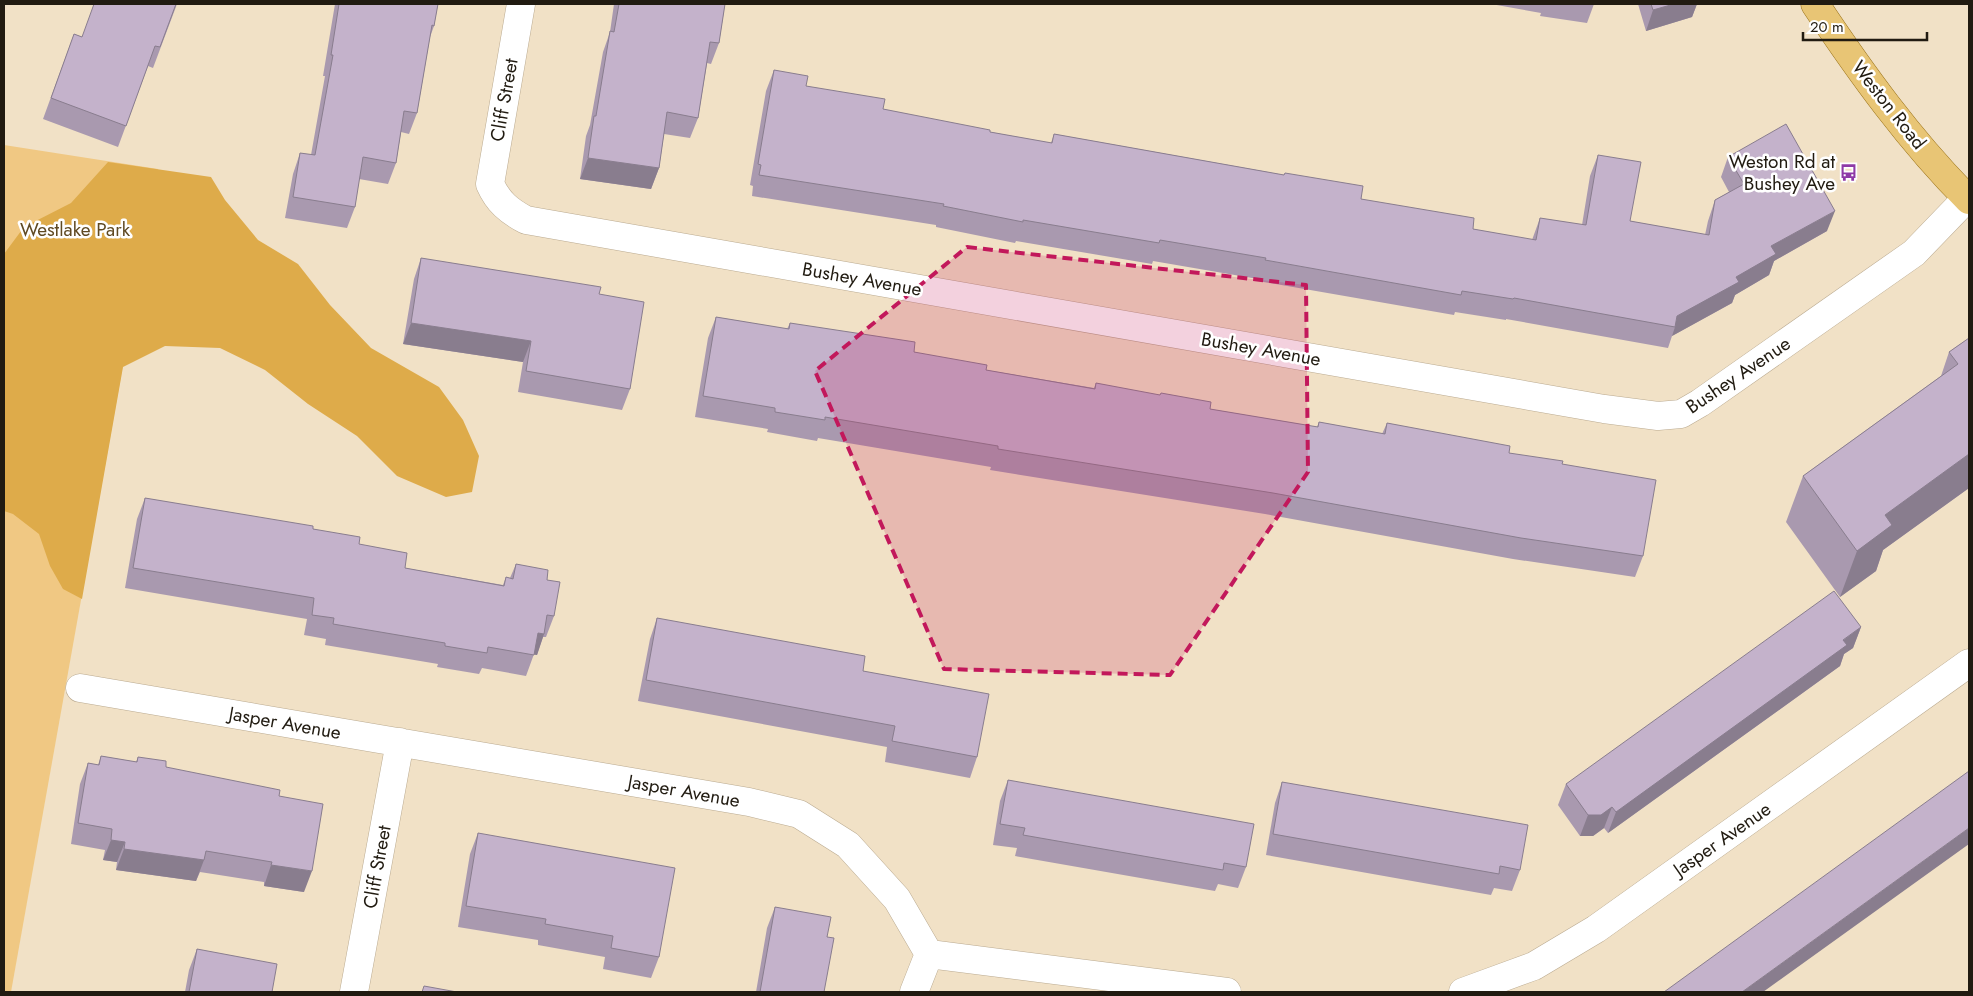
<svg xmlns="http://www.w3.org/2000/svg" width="1973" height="996" viewBox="0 0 1973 996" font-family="Jost,sans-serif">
	<rect width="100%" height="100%" fill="#f1e1c6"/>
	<!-- green -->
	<path fill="#f0c883" d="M4,145L158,169L11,992H4Z"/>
	<!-- forest -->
	<path fill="#deab4a" d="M108,162L211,177L225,200L258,240L298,264L330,305L371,348L439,387L463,420L479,456L472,492L446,497L397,476L357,436L308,404L265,370L220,348L165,346L123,367L82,599L63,589L50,566L39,534L13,514L4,511V254L24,227L71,203Z"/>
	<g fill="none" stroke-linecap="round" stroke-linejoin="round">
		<defs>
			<path id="minor" d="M521,4L490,184C498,202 509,211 526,220L1604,409L1658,416L1681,414L1700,403L1914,253L1967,198
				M80,688L749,802L799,814L848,845L897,899L929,954
				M929,954L1227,992
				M354,992L400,742
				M914,992L929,954
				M1463,992L1534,966L1596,929L1969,663"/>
			<path id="major" d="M1815,4C1861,73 1910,141 1969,200"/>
		</defs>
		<!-- minor casing -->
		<use href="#minor" stroke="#baaa90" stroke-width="29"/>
		<!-- major casing -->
		<use href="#major" stroke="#987016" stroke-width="29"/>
		<!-- minor -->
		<use href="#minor" stroke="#fff" stroke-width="28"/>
		<!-- major -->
		<use href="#major" stroke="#e8c575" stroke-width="28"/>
	</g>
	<!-- wall -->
	<path fill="#a999af" d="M177,4L153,68L148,66L118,147L43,119L74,34L82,37Z
		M335,4H438L434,26L430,37L417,113L409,134L401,132L396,163L388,184L359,179L355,207L347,228L285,218L293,174L300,153L311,155L325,76H323Z
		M614,4H725L719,43L711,64L707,63L698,118L690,138L664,134L659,168L651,189L580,179L586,136L590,125L603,52L610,32Z
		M1491,4H1594L1587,23L1540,16L1541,13Z
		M1638,4H1697L1692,17L1646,31Z
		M774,70L806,86L883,109L990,132L1051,143L1054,134L1284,175L1285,173L1361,199L1473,229L1532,240L1540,218L1582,225L1590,176L1598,155L1630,221L1705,235L1708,221L1715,200L1729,192L1721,177L1728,157L1827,231L1774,261L1769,275L1735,295L1732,303L1672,336L1668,348L1506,319V320L1455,312L1454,315L1258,281V279L1153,261L1152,264L1016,241L1015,243L936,227V225L752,196L753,186L750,185L766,91Z
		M421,258L599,294L630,389L622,410L518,392L523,362L403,344L414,279Z
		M716,317L787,329L790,323L914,352L986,370L1094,388L1096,383L1210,409L1317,427L1319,422L1382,434L1387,423L1509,453L1562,464L1643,556L1635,577L1513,559L1265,514L990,470L991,467L818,438L817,441L767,432L768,429L695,417L708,338Z
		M1969,338V488L1883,550L1876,571L1840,597L1786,522L1803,476L1941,376L1949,352Z
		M145,498L313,529L359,544L405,568L503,585L506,577L510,578L516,564L547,580L554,616L546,637H543L537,655L534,654L526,676L482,668L479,674L437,667L438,664L325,645L326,639L304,635L307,619L125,588L137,519Z
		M657,618L863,671L977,757L970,778L885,762L887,747L638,701L650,639Z
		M1861,627L1853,648L1844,654L1840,666L1608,833L1604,828L1593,836H1580L1558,805L1566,784Z
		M101,756L136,762L138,757L166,767L279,796L304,892L264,886V882L200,872L196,881L116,870L117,862L103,860L105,850L71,844L80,784L88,763L98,765Z
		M1008,780L1246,867L1238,888L1218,884L1215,891L1015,856L1017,848L993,845L1000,801Z
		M1282,782L1520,870L1512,891L1494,888L1491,895L1266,855L1275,803Z
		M478,833L659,957L651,978L603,969L605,957L538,945V940L458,927L470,854Z
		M775,907L827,937L824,992H756L767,928Z
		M197,949L272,992H185L189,970Z"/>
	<!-- shaded-wall -->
	<path fill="#897d8e" d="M1674,4H1697L1692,17L1646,31L1653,10Z
		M588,158L659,168L651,189L580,179Z
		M1835,211L1827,231L1774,261L1769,275L1735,295L1732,303L1672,336L1675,327L1677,316L1736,277L1771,246Z
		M411,323L531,341L523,362L403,344Z
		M1969,454V488L1883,550L1876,571L1840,597L1857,551L1885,515Z
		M1861,627L1853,648L1844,654L1840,666L1608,833L1616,812Z
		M538,633L544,634L537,655L530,654Z
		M1612,807L1604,828L1593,836H1580L1588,815Z
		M1969,828V844L1763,992H1742Z
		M111,840L125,842L117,862L103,860Z
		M124,849L204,860L196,881L116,870Z
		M271,865L312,871L304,892L264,886Z"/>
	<!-- building -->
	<path fill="#c4b2cb" stroke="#897d8e" d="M94,4H176L160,47L155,46L126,126L51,98L74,34L82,37Z
		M339,4H438L434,26L432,25L417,113L404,111L396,163L363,157L355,207L293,197L300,153L315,155L333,55H331Z
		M619,4H725L719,43L710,42L698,118L667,112L659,168L588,158L594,116H596L610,31L614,32Z
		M1651,4H1674L1653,10Z
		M774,70L808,76L806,86L885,99L883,109L990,130V132L1052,143L1054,134L1284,175L1285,173L1363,186L1361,199L1474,218L1473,229L1536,240L1540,218L1586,225L1598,155L1641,162L1630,221L1709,235L1715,200L1744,184L1728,157L1786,124L1835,211L1771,246L1776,254L1736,277L1739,282L1677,316L1675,327L1514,298L1513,299L1462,291L1461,295L1265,260L1266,258L1160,240L1159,243L1023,220V222L943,206L944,204L759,175L761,165L758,164Z
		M421,258L601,287L599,294L644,302L630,389L526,371L531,341L411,323Z
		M716,317L789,329L790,323L915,342L914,352L987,365L986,370L1095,389L1096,383L1160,395L1161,393L1211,402L1210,409L1318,427L1319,422L1385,434L1387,423L1510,446L1509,453L1563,461L1562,464L1656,480L1643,556L1521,538L1273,493L998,449V446L825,417V420L775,412V408L703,396Z
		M1969,338V454L1885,515L1892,525L1857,551L1803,476L1958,364L1949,352Z
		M145,498L313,526V529L360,537L359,544L407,553L405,568L504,586L506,577L513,579L516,564L548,570L547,580L560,582L554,616L547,615L544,634L538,633L534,655L488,647L487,653L445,646V643L333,624L334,618L312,615L314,598L133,568Z
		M1834,591L1861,627L1843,640L1847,645L1616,812L1612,807L1601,815H1588L1566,784Z
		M657,618L865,656L863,671L989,694L977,757L892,741L895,726L646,680Z
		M101,756L137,762L138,757L166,761V767L280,790L279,796L323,804L312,871L271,865L272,862L206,851L204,860L124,849L125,842L111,840L112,829L78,823L88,763L99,765Z
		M1969,771V828L1742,992H1664Z
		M1008,780L1254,824L1246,867L1224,863L1223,870L1023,835L1025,828L1000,824Z
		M1282,782L1528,825L1520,870L1500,866L1499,874L1273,834Z
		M478,833L675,868L659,957L611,948L613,936L545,924L546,919L466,906Z
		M775,907L831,917L827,937L834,938L824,992H760Z
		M197,949L277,964L272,992H189Z
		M424,986L457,992H422Z"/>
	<!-- marked area -->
	<path fill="#c2185b" fill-opacity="0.2" stroke="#c2185b" stroke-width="4" stroke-dasharray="10 6" stroke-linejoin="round" d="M967,247L1306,285L1308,472L1170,675L944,669L815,371Z"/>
	<!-- icons -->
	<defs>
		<symbol id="bus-bare" viewBox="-9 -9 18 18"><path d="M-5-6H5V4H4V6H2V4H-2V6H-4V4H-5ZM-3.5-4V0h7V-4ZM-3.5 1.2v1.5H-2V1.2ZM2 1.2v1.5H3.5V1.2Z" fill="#8e3aa7" stroke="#fff" stroke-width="2.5" paint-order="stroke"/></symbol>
	</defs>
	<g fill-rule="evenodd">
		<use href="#bus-bare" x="1836" y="160" width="25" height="25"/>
	</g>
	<g text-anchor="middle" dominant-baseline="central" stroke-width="5" stroke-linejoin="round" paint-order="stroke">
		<!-- street labels -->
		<g font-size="19" fill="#211b11" stroke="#fff">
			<text transform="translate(504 100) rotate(-80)">Cliff Street</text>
			<text transform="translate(1889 105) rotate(52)">Weston Road</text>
			<text transform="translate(862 279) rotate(10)">Bushey Avenue</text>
			<text transform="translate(1261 349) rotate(10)">Bushey Avenue</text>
			<text transform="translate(1738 375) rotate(-34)">Bushey Avenue</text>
			<text transform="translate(285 723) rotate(10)">Jasper Avenue</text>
			<text transform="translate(684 791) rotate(10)">Jasper Avenue</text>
			<text transform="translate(1722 839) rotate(-35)">Jasper Avenue</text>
			<text transform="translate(377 867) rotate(-80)">Cliff Street</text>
		</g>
		<!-- poi labels -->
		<g font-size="19" fill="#211b11" stroke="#fff" text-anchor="end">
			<text x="1835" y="161">Weston Rd at<tspan x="1835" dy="22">Bushey Ave</tspan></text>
		</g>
		<!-- park labels -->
		<g font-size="19" fill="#604a23" stroke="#fff">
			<text x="75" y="229">Westlake Park</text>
		</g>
	</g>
	<!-- border -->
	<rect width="1973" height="996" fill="none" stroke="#211b11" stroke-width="10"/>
	<!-- scale -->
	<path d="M1803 32v8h124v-8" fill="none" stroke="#211b11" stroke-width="2.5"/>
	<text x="1810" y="32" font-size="15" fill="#211b11" stroke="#ffffff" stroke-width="4" paint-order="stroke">20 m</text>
</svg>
